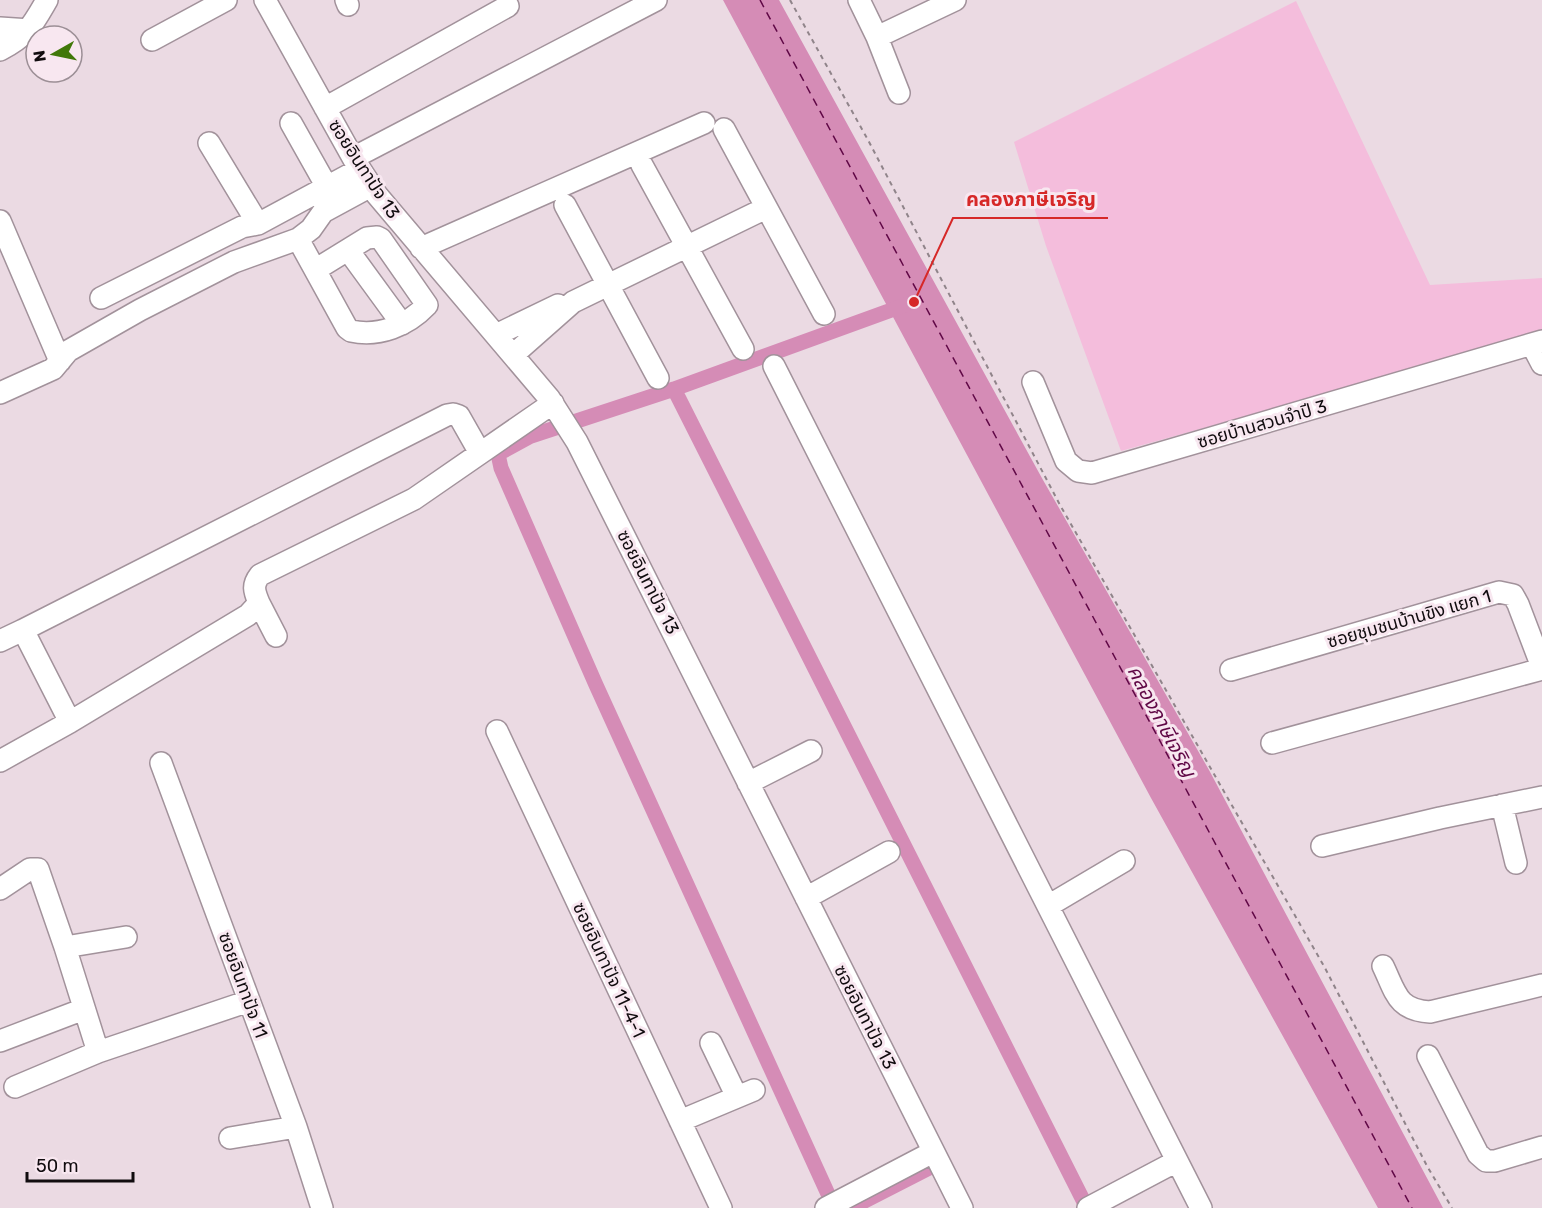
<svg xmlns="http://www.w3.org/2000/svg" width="1542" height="1208" viewBox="0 0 1542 1208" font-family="Rubik,'Noto Sans Thai',sans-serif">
	<rect width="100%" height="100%" fill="#ebdae3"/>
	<!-- green -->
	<path fill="#f4bddc" d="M1296,1L1430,285L1542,278V332L1473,353L1121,451L1046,246L1014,142Z"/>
	<!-- water -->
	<path fill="#d58cb6" d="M723,0H779L1043,480L1209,770L1443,1208H1378L1151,798Z"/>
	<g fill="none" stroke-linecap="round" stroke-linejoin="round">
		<!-- canal -->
		<path stroke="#d58cb6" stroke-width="15" d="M674,389L1087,1208
			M828,1194L596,685L501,468L498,454L531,436L674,389L908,304
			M851,1208L929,1168"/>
		<!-- ferry -->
		<path stroke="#600846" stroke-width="1.5" stroke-dasharray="8 6" stroke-linecap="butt" d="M760,0L1412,1208"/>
		<defs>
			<path id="minor" d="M265,0L353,158L377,195L549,398L577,442L962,1208
				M346,0L348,5
				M859,0L877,37L899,93
				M0,28L30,30
				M877,37L955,0
				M152,40L226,0
				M0,50C28,35 32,26 47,0
				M325,108L508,6
				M291,123L327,187
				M724,129L824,314
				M209,143L258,224
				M353,158L656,0
				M642,165L743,349
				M565,205L658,378
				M0,221L60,361
				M298,239L347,328L351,331C379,337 407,326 427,305L381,239L377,237L367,238L315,270
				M421,248L704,123
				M348,250L402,324
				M101,298L242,227L258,224L360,169
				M496,335L558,305
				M1532,345L1542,364
				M513,355L573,302L766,208
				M774,366L1201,1208
				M1033,382L1066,461L1078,471L1092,473L1542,341
				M0,393L53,369L68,351L140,310L234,262L298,239L311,229L323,212L371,186
				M259,603L276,636
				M0,641L23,630
				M1231,670L1499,592L1513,595L1518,604L1542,667
				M70,722L23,630L447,415L453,414L459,416L480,453
				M497,731L721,1208
				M1272,743L1542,669
				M0,761L70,722L248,615L259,603C254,591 252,585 260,575L414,499L553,403
				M161,763L296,1127L322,1208
				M748,783L811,751
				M1502,805L1516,863
				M1322,846L1440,818L1542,797
				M0,889L30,869H38L65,947L98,1052
				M806,898L889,852
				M1048,906L1124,861
				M65,947L126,937
				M1383,966C1396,993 1397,1010 1430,1012L1542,985
				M0,1041L84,1009
				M711,1043L737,1097
				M1428,1056L1478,1154L1486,1161H1495L1542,1147
				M15,1087L98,1052L249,1001
				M680,1121L754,1090
				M230,1138L296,1127
				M826,1208L933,1152
				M1088,1208L1177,1161"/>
		</defs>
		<!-- minor casing -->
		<use href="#minor" stroke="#a2929b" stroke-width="24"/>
		<!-- path -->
		<path stroke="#90848a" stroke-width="2" stroke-dasharray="4.5 4.5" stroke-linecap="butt" d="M790,0L868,140L1060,505L1325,968L1427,1166L1452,1208"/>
		<!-- minor -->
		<use href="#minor" stroke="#fff" stroke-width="21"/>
	</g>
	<g text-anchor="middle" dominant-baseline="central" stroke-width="6" stroke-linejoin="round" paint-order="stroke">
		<!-- street labels -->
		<g font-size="18" fill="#110c0f" stroke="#f8e7f0">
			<text transform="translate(364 169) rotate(57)">ซอยอินทาปัจ 13</text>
			<text transform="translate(1262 424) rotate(-16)">ซอยบ้านสวนจำปี 3</text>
			<text transform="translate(648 582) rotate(63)">ซอยอินทาปัจ 13</text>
			<text transform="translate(1409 619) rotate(-16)">ซอยชุมชนบ้านขิง แยก 1</text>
			<text transform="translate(609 970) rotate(65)">ซอยอินทาปัจ 11-4-1</text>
			<text transform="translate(243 985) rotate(70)">ซอยอินทาปัจ 11</text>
			<text transform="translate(865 1017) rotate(63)">ซอยอินทาปัจ 13</text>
		</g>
		<!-- water labels -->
		<g font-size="20" font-style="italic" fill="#600846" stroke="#f8e7f0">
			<text transform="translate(1162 721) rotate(62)">คลองภาษีเจริญ</text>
		</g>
	</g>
	<!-- callouts -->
	<path fill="none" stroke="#d62828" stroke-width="2" d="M914 302L953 218H1108"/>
	<circle fill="#d62828" stroke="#f8e7f0" stroke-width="2" cx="914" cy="302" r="6"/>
	<g font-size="20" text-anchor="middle" font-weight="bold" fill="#d62828" stroke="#f8e7f0" stroke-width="6" stroke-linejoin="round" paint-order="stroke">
		<text x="1031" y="206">คลองภาษีเจริญ</text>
	</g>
	<!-- north arrow -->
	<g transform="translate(54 54) rotate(261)"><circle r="28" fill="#f8e7f0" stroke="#9c8f96" stroke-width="1.5"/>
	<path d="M0-4.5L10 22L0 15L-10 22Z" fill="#417809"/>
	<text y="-9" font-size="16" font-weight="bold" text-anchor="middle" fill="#110c0f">N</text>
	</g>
	<!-- scale -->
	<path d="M27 1172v9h106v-9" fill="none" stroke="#110c0f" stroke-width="3"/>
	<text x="36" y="1172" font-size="18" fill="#110c0f" stroke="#f8e7f0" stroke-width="4.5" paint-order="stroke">50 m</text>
</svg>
